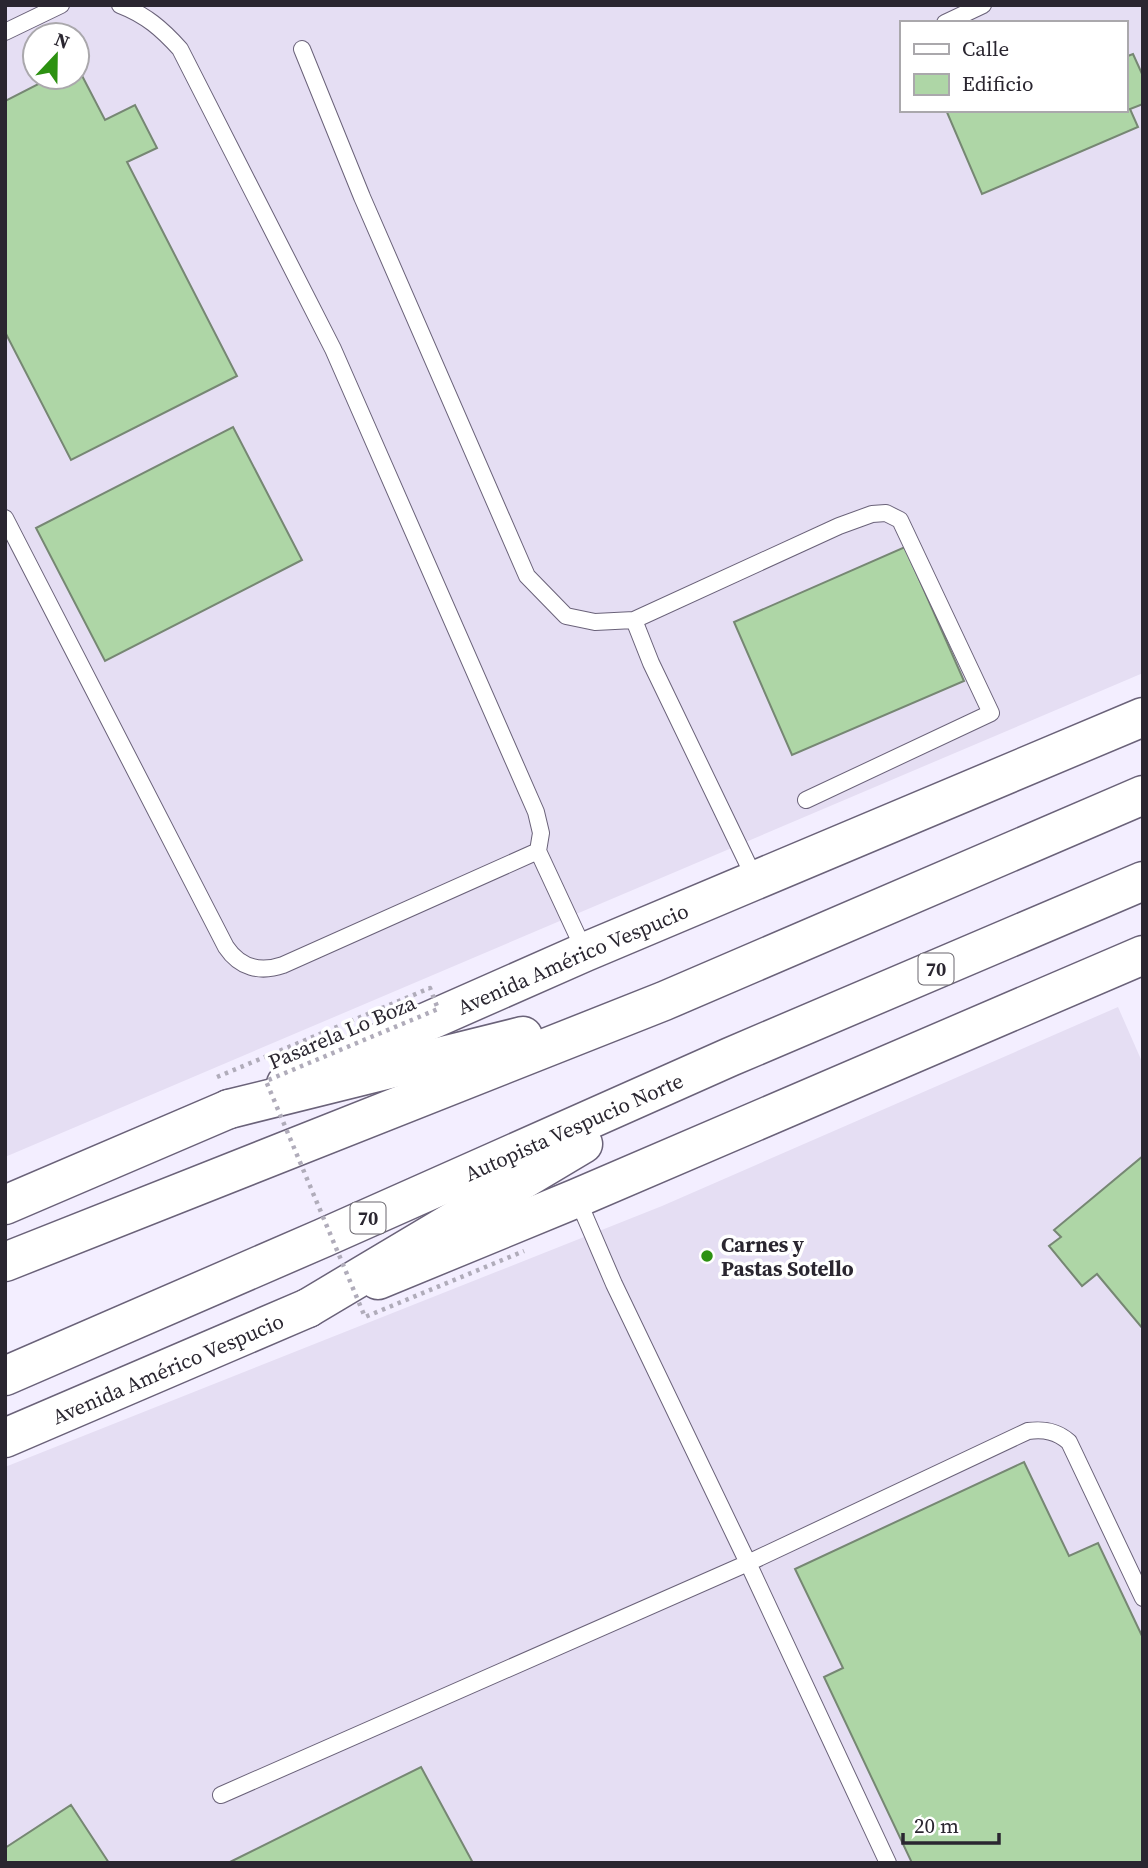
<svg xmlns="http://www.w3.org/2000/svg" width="1148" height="1868" viewBox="0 0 1148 1868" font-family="'Source Serif 4',serif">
	<rect width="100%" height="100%" fill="#f3eeff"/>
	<!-- built -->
	<path fill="#e5def3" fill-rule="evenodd" d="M5,5H1143V673L5,1157ZM901,23H1125V110H901ZM35,35H77V77H35Z
		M1118,1007L1143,1064V1863H5V1467L662,1206Z"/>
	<!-- building -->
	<path fill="#aed6a6" stroke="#768773" stroke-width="2" d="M1133,54L1143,76V104L1130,109L1138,127L982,194L946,110H1125V57Z
		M77,66L105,120L135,105L157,148L127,162L237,376L71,460L5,332V101L52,77H77Z
		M233,427L302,560L105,661L36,528Z
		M905,547L964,681L792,755L734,622Z
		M1143,1156V1329L1097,1274L1082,1286L1049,1246L1061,1237L1054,1230Z
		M1024,1462L1069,1556L1098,1543L1143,1638V1863H912L824,1677L843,1668L795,1569Z
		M421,1767L473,1863L230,1862Z
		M71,1805L109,1863H5V1848Z"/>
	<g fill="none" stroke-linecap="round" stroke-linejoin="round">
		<defs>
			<path id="service" d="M120,5C146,15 162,29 180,49L333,349L536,812L541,833L538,851
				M945,23L983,5
				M5,32L61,5
				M302,49L362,197L527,576L566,616L595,622L634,620L839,526L872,514L886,513L900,520L991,713L806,800
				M5,518L226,947C240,968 260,973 283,965L538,851L585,952
				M634,620L651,663L755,879
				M577,1198L614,1284L748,1563L888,1863
				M221,1795L748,1563L1028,1431C1044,1429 1057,1431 1069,1442L1143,1598"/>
			<g id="secondary">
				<path id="s1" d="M286,1084L585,952L1143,717"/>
				<path d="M378,1280L577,1198L1143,955"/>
			</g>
			<g id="primary">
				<path d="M5,1205L229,1109"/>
				<path id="s2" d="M5,1438L308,1308"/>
			</g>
			<g id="motorway">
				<path d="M229,1109L523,1036"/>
				<path d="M5,1262L664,1001L1143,795"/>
				<path d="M308,1308L583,1144"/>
				<path id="s3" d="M5,1376L323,1238L730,1057L1143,881"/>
			</g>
		</defs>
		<!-- service casing -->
		<use href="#service" stroke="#6a6279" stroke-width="18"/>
		<!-- secondary casing -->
		<use href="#secondary" stroke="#6a6279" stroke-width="41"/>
		<!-- primary casing -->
		<use href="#primary" stroke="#6a6279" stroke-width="41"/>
		<!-- motorway casing -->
		<use href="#motorway" stroke="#6a6279" stroke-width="41"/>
		<!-- service -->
		<use href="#service" stroke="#fff" stroke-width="16"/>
		<!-- secondary -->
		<use href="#secondary" stroke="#fff" stroke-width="38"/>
		<!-- primary -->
		<use href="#primary" stroke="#fff" stroke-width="38"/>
		<!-- motorway -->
		<use href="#motorway" stroke="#fff" stroke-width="38"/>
		<!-- path-bridge -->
		<path stroke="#b0acba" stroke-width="4.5" stroke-dasharray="3.5 5" stroke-linecap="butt" d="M217,1077L430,988L438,1009L266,1081L365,1317L524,1251"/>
	</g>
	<!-- markers -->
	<circle fill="#2c9111" stroke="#fff" stroke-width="2.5" cx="707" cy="1256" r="7"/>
	<g text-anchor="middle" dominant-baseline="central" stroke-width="7" stroke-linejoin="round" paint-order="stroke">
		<!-- shield labels -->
		<g fill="#fff" stroke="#6a676e" stroke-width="2">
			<rect x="918.5" y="953.5" width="35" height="31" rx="5"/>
			<rect x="350.5" y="1202.5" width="35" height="31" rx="5"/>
		</g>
		<g font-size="19" font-weight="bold" fill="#2a2630">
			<text x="936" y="969">70</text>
			<text x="368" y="1218">70</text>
		</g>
		<!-- street labels -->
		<g font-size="21" fill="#2a2630" stroke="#fff">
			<text stroke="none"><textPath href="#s1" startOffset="313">Avenida Américo Vespucio</textPath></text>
			<text transform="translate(342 1032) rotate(-23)">Pasarela Lo Boza</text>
			<text stroke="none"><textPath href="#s3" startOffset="621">Autopista Vespucio Norte</textPath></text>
			<text stroke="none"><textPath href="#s2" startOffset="177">Avenida Américo Vespucio</textPath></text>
		</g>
		<!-- poi labels -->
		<g font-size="21" font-weight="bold" fill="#2a2630" stroke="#fff" text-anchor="start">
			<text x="721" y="1244">Carnes y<tspan x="721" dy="24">Pastas Sotello</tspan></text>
		</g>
	</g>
	<!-- border -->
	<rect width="1148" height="1868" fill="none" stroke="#2a2630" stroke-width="14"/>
	<!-- legend -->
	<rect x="900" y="21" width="228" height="91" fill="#ffffff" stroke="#aaa8ac" stroke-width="2"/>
	<rect x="914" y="44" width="35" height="10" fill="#ffffff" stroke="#aaa8ac" stroke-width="2"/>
	<text x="962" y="56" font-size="21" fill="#2a2630">Calle</text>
	<rect x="914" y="74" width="35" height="21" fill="#aed6a6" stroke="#aaa8ac" stroke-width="2"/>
	<text x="962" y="91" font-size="21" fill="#2a2630">Edificio</text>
	<!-- north arrow -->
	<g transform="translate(56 56) rotate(22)"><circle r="33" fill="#ffffff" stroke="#aaa8ac" stroke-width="2"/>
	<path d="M0-5L12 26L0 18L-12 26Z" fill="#2c9111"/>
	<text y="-10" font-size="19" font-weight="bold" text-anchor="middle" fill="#2a2630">N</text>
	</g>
	<!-- scale -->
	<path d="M903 1833v10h96v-10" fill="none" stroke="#2a2630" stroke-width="3.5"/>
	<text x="914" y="1833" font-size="21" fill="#2a2630" stroke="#ffffff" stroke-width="5" paint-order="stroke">20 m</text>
</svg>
